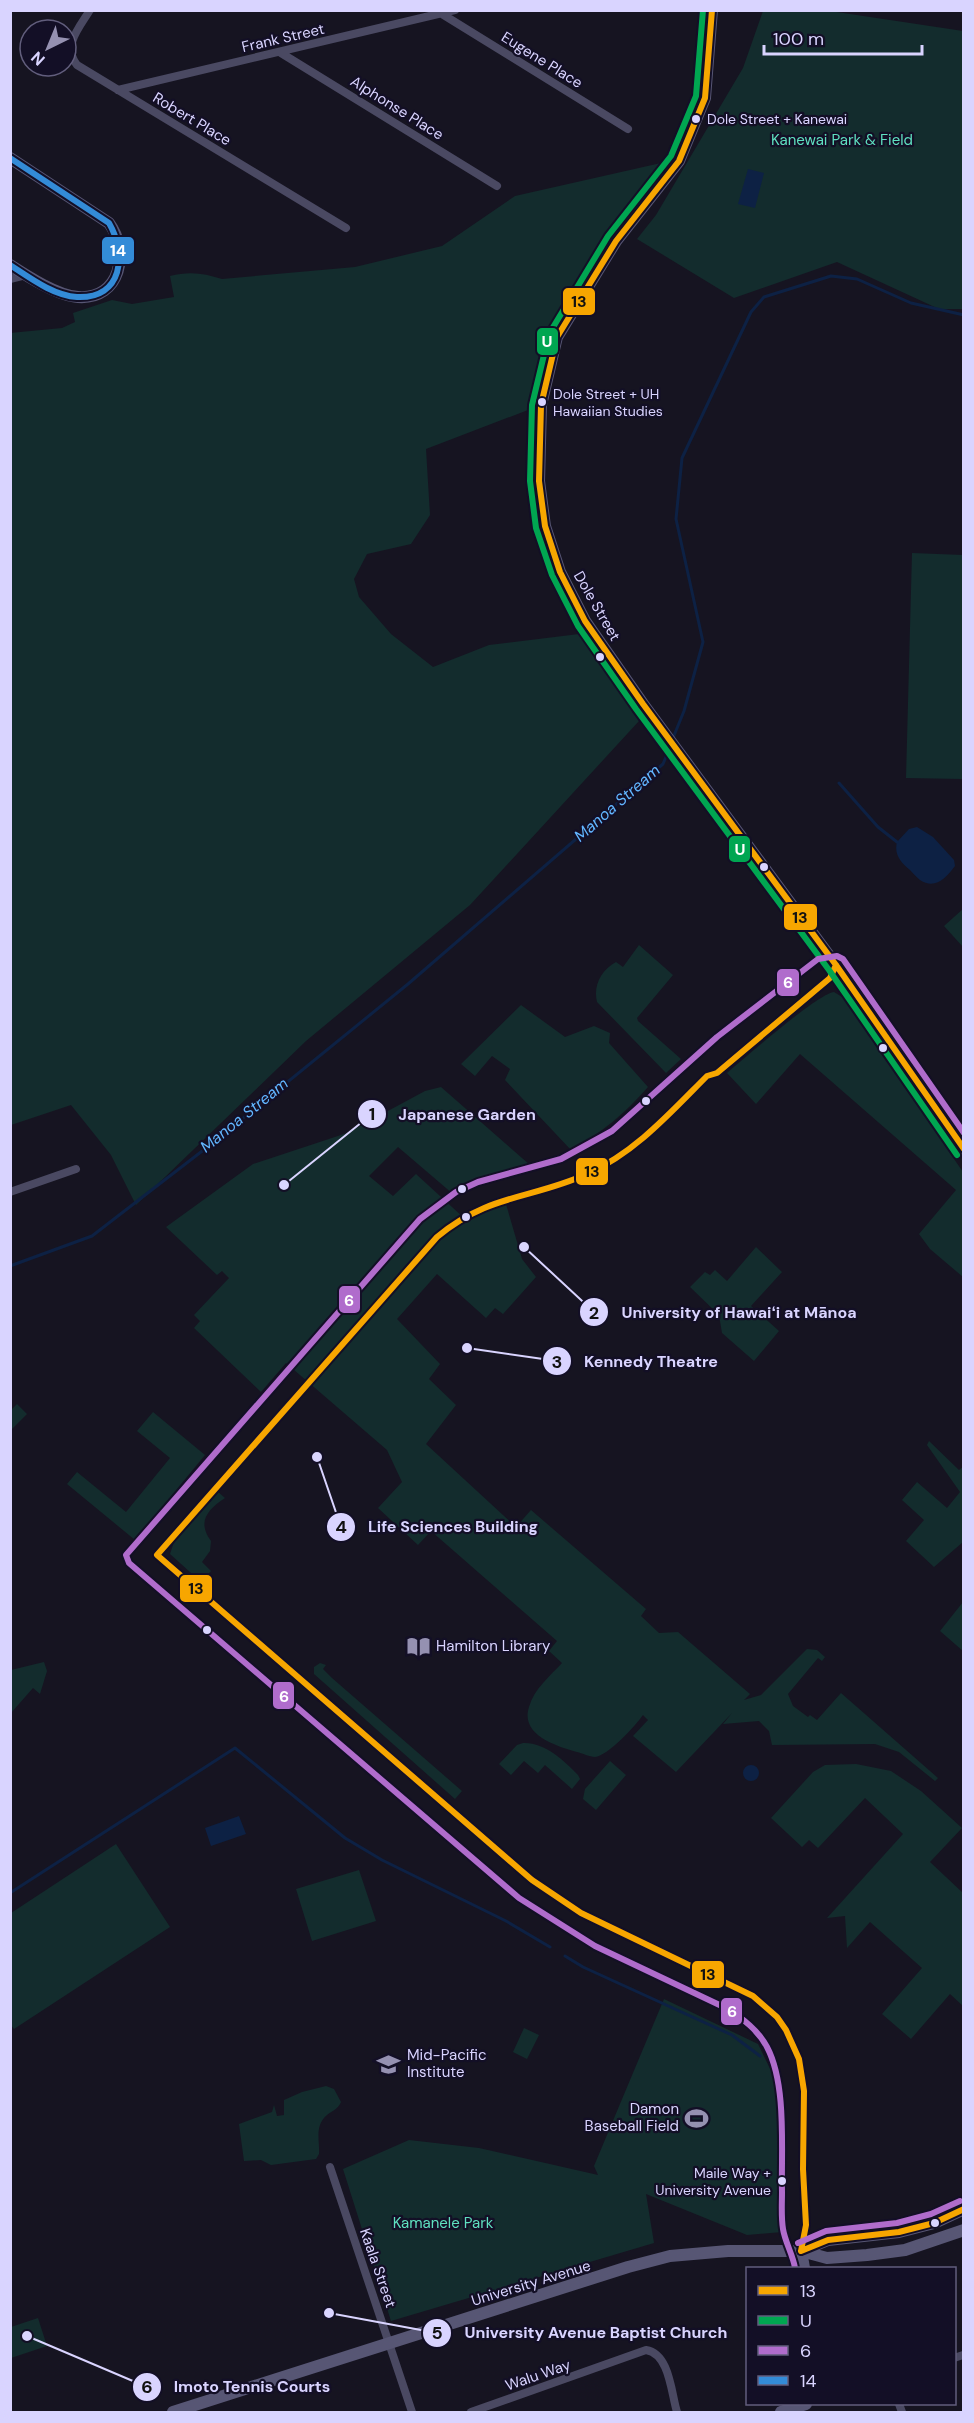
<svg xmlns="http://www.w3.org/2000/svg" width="974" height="2423" viewBox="0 0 974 2423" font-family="'DM Sans',sans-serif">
	<rect width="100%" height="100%" fill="#161421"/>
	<!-- green -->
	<path fill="#132c2d" d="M763,11H830L963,31V309H939L837,262L734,298L637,239L656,215L743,68Z
		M661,163L655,193L557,337L541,405L426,449L430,515L411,544L367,554L354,579L359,597L391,634L433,667L489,645L579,634L639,721L470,905L306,1041L136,1205L111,1155L71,1105L11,1125L10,333L62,328L75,322L73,313L112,300L132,304L174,297L170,276C189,271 204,273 222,279L355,267L442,246L515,196Z
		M912,553L963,555V779L906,778Z
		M963,909V947L944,926Z
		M639,945L673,975L637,1018L638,1021L681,1059L666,1073L597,1002C593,986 601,970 616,962L623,967Z
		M834,992L842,997L963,1172V1277L930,1249L919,1234L956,1190L800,1054L756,1104L727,1073C745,1058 817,994 834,992Z
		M521,1005L565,1037L594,1026L610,1033L609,1043L648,1087C624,1114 603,1132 571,1150L505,1080L510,1069L492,1056L475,1076L461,1064Z
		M441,1087L530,1165L453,1194L398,1147L369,1176L393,1196L416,1174L464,1218L506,1204L522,1259L536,1277L503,1314L495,1308L486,1318L437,1274L397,1319L440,1364L429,1379L456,1405L426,1444L516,1527L531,1510L646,1609L641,1616L659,1633L678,1632L750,1694L744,1700L761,1695L807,1649L817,1650L825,1657L822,1661L818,1658L788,1694L793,1706L808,1717L810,1715L817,1720L841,1693L938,1778L935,1781L899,1752L875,1744L772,1745L769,1731L759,1721L723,1724L732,1713L676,1772L633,1736L648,1720L643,1715C636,1725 608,1756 595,1757C590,1757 582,1753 577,1752C556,1746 520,1735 529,1707C534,1689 550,1676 562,1663L549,1651L557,1641L431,1531L418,1545L378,1508L402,1482L387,1450L286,1363L261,1392L194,1328L200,1321L194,1315L229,1278L222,1271L217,1275L166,1227L253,1164L347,1133L425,1091Z
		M756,1247L782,1272L751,1306L779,1331L754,1361L722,1333L719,1315L690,1287L705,1272L710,1275L715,1270L727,1281Z
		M17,1404L27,1414L11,1430V1410Z
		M153,1412L205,1455L135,1540L67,1484L77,1472L126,1512L170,1458L137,1431Z
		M929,1441L959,1470L964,1466L963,1542L934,1567L906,1541L924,1520L902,1500L917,1482L947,1508L960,1492L927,1445Z
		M217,1491L225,1498C207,1510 197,1522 211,1541L210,1551L202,1562L211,1571L201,1582L170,1554L175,1539Z
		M963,1602V1651L940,1631Z
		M44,1662L47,1671L40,1694L33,1688L11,1713V1670Z
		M320,1663L326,1665L323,1669L332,1678L462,1791L455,1799L314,1674V1667Z
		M523,1743C544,1742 564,1760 578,1775L580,1779L572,1789L545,1765L538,1773L524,1761L511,1775L499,1764L517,1745Z
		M610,1761L626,1775L596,1810L583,1799L585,1789Z
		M856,1764L891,1771L921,1791L962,1828L930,1862L963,1893V2006L950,1994L911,2039L882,2014L922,1968L870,1922L847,1948L845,1916L827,1918L903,1834L865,1798L818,1848L809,1840L802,1847L771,1818L813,1772L825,1765Z
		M116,1844L170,1927L14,2029L10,2024L11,1913Z
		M359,1870L376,1921L312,1941L296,1889Z
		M664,1999L758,2044L778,2085L782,2232L747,2235L646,2194L654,2243L391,2321L343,2169L409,2140L479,2148L598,2175L594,2166Z
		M524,2028L539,2035L527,2059L513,2052Z
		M326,2086L334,2089L341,2102C338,2109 332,2111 327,2115C314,2126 320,2141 319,2154L316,2159L271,2165L261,2160L244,2161L239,2124L272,2112L274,2105L277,2116L284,2115V2100L302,2092Z
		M38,2318L47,2346L11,2358V2327Z"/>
	<!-- water -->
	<path fill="#0d2144" d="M748,169L764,173L755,208L738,204Z
		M917,827L933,837L954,860L955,866C946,878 935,890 920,880C916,877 913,873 910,870C900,862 894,854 897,842L909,829Z
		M743 1773a8 8 0 1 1 16 0a8 8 0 1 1-16 0Z
		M239,1816L246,1834L211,1846L205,1828Z"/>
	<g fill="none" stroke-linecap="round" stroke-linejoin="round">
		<!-- stream -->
		<path stroke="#0d2144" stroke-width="3" d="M673,738L684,711L703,642L676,519L682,458L751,312L764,297L831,276L857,279L911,303L964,315
			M839,783L878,827L897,842
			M10,1266L92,1236L210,1145L408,984L663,764L670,747
			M10,1893L235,1748L345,1838L382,1860L506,1921L550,1947
			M565,1956L583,1967L732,2035L760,2056"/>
		<!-- street -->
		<path stroke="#4a4962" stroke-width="8" d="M90,10C79,28 62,46 77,65L346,228
			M442,14L628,129
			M281,53L497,186
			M118,90L455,10
			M10,279L26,275
			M10,1192L76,1169
			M330,2167L412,2412
			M954,2358L963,2355
			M899,2404L902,2412
			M471,2412L646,2350C670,2354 671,2393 677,2412"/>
		<!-- secondary -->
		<path stroke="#575674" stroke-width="12" d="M712,10L705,98L679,161L616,241L557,337L541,405L539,481L545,526L560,572L585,621L643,704L836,965L964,1150
			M10,158L109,223C130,251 121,300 78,297C58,296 27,276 10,265
			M801,2251L828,2240L899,2232L934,2223L964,2209
			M801,2251L804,2268
			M173,2412L628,2267L670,2256L728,2251H801L827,2258L867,2255L905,2250L964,2230
			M781,2412L806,2404"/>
		<defs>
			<path id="bus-1" d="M712,10L705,98L679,161L616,241L557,337L541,405L539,481L545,526L560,572L585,621L643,704L836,965L964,1149
				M801,2251L806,2225L803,2169L804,2091L799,2059L786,2030L777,2017L753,1996L581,1913L532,1880L157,1555L437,1237C488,1194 532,1199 587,1174C635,1153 671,1112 707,1076L717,1073L830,978L836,965
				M801,2251L828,2240L899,2232L934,2223L964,2209"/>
			<path id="bus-2" d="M703,10L696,96L671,156L608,236L549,334L532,405L530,481L536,528L552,575L578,626L636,709L829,970L957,1155"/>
			<path id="bus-3" d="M798,2243L826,2231L897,2223L931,2214L960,2201
				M795,2268C793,2255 785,2242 783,2229C781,2217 782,2204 782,2192C781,2150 787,2085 767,2047C758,2030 743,2019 728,2009L595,1946L519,1898L129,1563L126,1555L420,1219L456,1192L478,1182L561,1159L612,1131L717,1037L818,959L837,956L843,959L964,1133"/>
			<path id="bus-4" d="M10,158L109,223C127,254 123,299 77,297C54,296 30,278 10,265"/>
		</defs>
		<!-- bus-1 casing -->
		<use href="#bus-1" stroke="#130f26" stroke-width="10"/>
		<!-- bus-2 casing -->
		<use href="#bus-2" stroke="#130f26" stroke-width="10"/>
		<!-- bus-3 casing -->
		<use href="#bus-3" stroke="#130f26" stroke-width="10"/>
		<!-- bus-4 casing -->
		<use href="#bus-4" stroke="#130f26" stroke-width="10"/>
		<!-- bus-1 -->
		<use href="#bus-1" stroke="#f7a600" stroke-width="6"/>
		<!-- bus-2 -->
		<use href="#bus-2" stroke="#00a651" stroke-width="6"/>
		<!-- bus-3 -->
		<use href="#bus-3" stroke="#b06ccc" stroke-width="6"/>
		<!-- bus-4 -->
		<use href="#bus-4" stroke="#338bd7" stroke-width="6"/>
	</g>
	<!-- icons -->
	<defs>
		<symbol id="library-bare" viewBox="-9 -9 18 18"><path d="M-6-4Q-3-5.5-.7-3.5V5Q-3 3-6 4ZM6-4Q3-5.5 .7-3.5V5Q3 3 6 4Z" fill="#9591b1" stroke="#130f26" stroke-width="2.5" paint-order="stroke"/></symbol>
		<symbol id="school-bare" viewBox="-9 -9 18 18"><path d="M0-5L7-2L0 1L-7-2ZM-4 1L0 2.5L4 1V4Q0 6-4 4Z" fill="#9591b1" stroke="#130f26" stroke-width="2.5" paint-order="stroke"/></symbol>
		<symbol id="stadium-bare" viewBox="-9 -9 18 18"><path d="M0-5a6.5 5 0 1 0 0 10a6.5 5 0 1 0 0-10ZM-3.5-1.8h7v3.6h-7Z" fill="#9591b1" stroke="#130f26" stroke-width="2.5" paint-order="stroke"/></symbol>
	</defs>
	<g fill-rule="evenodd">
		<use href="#library-bare" x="402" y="1630" width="33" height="33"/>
		<use href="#school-bare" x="372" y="2048" width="33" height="33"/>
		<use href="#stadium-bare" x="680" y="2102" width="33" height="33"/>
	</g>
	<!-- markers -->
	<g fill="#d9d4ff" stroke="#130f26" stroke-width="2">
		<circle cx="696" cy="119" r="5"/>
		<circle cx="542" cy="402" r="5"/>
		<circle cx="600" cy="657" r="5"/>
		<circle cx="764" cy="867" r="5"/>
		<circle cx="883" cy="1048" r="5"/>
		<circle cx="646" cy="1101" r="5"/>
		<circle cx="462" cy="1189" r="5"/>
		<circle cx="466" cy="1217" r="5"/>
		<circle cx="207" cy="1630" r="5"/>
		<circle cx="782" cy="2181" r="5"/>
		<circle cx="935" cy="2223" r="5"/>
	</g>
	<g text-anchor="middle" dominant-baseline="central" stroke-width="4.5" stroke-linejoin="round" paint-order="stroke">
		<!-- bus labels -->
		<g font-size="14" fill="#d9d4ff" stroke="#130f26" text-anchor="start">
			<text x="707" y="119">Dole Street + Kanewai</text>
			<text x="553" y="394">Dole Street + UH<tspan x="553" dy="17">Hawaiian Studies</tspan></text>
			<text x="771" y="2173" text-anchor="end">Maile Way +<tspan x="771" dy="17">University Avenue</tspan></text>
		</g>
		<!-- street labels -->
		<g font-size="15" fill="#d9d4ff" stroke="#130f26">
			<text transform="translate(283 38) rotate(-13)">Frank Street</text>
			<text transform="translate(542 60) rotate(32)">Eugene Place</text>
			<text transform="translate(397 108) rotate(32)">Alphonse Place</text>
			<text transform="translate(192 119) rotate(31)">Robert Place</text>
			<text transform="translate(597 606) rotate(60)">Dole Street</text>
			<text transform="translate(378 2268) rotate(71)">Kaala Street</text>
			<text transform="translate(531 2283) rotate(-17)">University Avenue</text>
			<text transform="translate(538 2375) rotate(-19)">Walu Way</text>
		</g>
		<!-- park labels -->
		<g font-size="15" fill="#5fe0c0" stroke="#130f26">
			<text x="842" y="140">Kanewai Park &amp; Field</text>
			<text x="443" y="2223">Kamanele Park</text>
		</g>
		<!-- poi labels -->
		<g font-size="15" fill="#d9d4ff" stroke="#130f26" text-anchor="start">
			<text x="436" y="1646">Hamilton Library</text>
			<text x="407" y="2055">Mid-Pacific<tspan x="407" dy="17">Institute</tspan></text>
			<text x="679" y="2109" text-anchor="end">Damon<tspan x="679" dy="17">Baseball Field</tspan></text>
		</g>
		<!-- water labels -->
		<g font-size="16" font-style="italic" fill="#62b6ff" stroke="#130f26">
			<text transform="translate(617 803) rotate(-41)">Manoa Stream</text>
			<text transform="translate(244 1115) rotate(-39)">Manoa Stream</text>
		</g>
	</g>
	<!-- callouts -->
	<path fill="none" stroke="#d9d4ff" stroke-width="2" d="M284 1185L372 1114M524 1247L594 1312M467 1348L557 1361M317 1457L341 1527M329 2313L437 2333M27 2336L147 2387"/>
	<g fill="#d9d4ff" stroke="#130f26" stroke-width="2">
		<circle cx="284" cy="1185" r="6"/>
		<circle cx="524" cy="1247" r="6"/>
		<circle cx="467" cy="1348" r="6"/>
		<circle cx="317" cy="1457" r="6"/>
		<circle cx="329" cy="2313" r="6"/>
		<circle cx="27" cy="2336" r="6"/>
		<circle cx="372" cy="1114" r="15"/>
		<circle cx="594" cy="1312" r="15"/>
		<circle cx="557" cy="1361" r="15"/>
		<circle cx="341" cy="1527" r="15"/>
		<circle cx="437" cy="2333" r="15"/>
		<circle cx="147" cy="2387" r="15"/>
	</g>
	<g font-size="18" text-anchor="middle" font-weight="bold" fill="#111">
		<text x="372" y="1120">1</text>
		<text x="594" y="1319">2</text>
		<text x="557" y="1368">3</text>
		<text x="341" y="1533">4</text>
		<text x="437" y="2339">5</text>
		<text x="147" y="2393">6</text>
	</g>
	<g font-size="16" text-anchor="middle" font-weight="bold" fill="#d9d4ff" stroke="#130f26" stroke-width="4.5" stroke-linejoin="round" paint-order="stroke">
		<text x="467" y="1120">Japanese Garden</text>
		<text x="739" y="1318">University of Hawaiʻi at Mānoa</text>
		<text x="651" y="1367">Kennedy Theatre</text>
		<text x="453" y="1532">Life Sciences Building</text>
		<text x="596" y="2338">University Avenue Baptist Church</text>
		<text x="252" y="2392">Imoto Tennis Courts</text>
	</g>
	<g stroke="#130f26" stroke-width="2">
		<rect x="101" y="236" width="34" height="29" rx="6" fill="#338bd7"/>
		<rect x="562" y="287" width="34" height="29" rx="6" fill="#f7a600"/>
		<rect x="536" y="327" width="23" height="29" rx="6" fill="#00a651"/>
		<rect x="728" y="835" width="23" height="28" rx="6" fill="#00a651"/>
		<rect x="783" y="903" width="35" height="28" rx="6" fill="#f7a600"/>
		<rect x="776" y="968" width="24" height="29" rx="6" fill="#b06ccc"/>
		<rect x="575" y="1157" width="34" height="29" rx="6" fill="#f7a600"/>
		<rect x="338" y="1285" width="23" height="29" rx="6" fill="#b06ccc"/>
		<rect x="179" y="1574" width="34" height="29" rx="6" fill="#f7a600"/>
		<rect x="272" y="1681" width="23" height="29" rx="6" fill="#b06ccc"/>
		<rect x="691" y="1960" width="34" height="29" rx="6" fill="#f7a600"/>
		<rect x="720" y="1997" width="23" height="29" rx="6" fill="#b06ccc"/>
	</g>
	<g font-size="16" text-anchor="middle" font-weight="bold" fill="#fff">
		<text x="118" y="256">14</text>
		<text x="547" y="347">U</text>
		<text x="740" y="855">U</text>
		<text x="788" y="988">6</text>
		<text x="349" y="1306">6</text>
		<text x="284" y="1702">6</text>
		<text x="732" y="2017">6</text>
	</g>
	<g font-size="16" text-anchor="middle" font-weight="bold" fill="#111">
		<text x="579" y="307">13</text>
		<text x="800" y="923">13</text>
		<text x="592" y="1177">13</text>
		<text x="196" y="1594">13</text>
		<text x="708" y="1980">13</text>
	</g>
	<!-- border -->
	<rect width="974" height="2423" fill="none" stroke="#d9d4ff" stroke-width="24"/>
	<!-- legend -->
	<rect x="746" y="2267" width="210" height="138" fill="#130f26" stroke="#625e7d" stroke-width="1.5"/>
	<rect x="758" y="2286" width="30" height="9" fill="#f7a600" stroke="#625e7d" stroke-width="1.5"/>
	<text x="800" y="2297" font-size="18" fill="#d9d4ff">13</text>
	<rect x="758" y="2316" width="30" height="9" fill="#00a651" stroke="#625e7d" stroke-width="1.5"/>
	<text x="800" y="2327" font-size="18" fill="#d9d4ff">U</text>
	<rect x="758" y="2346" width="30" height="9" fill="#b06ccc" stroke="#625e7d" stroke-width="1.5"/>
	<text x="800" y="2357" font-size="18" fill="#d9d4ff">6</text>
	<rect x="758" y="2376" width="30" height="9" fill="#338bd7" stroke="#625e7d" stroke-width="1.5"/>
	<text x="800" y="2387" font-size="18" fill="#d9d4ff">14</text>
	<!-- north arrow -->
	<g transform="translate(48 48) rotate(223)"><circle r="28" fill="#130f26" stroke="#625e7d" stroke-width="1.5"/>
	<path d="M0-4.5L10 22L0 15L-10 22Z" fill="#9591b1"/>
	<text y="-9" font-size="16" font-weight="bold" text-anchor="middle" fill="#d9d4ff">N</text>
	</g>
	<!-- scale -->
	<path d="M764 45v9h158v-9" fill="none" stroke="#d9d4ff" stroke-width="3"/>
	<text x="773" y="45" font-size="18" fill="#d9d4ff" stroke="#130f26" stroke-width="4.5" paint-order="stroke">100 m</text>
</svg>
